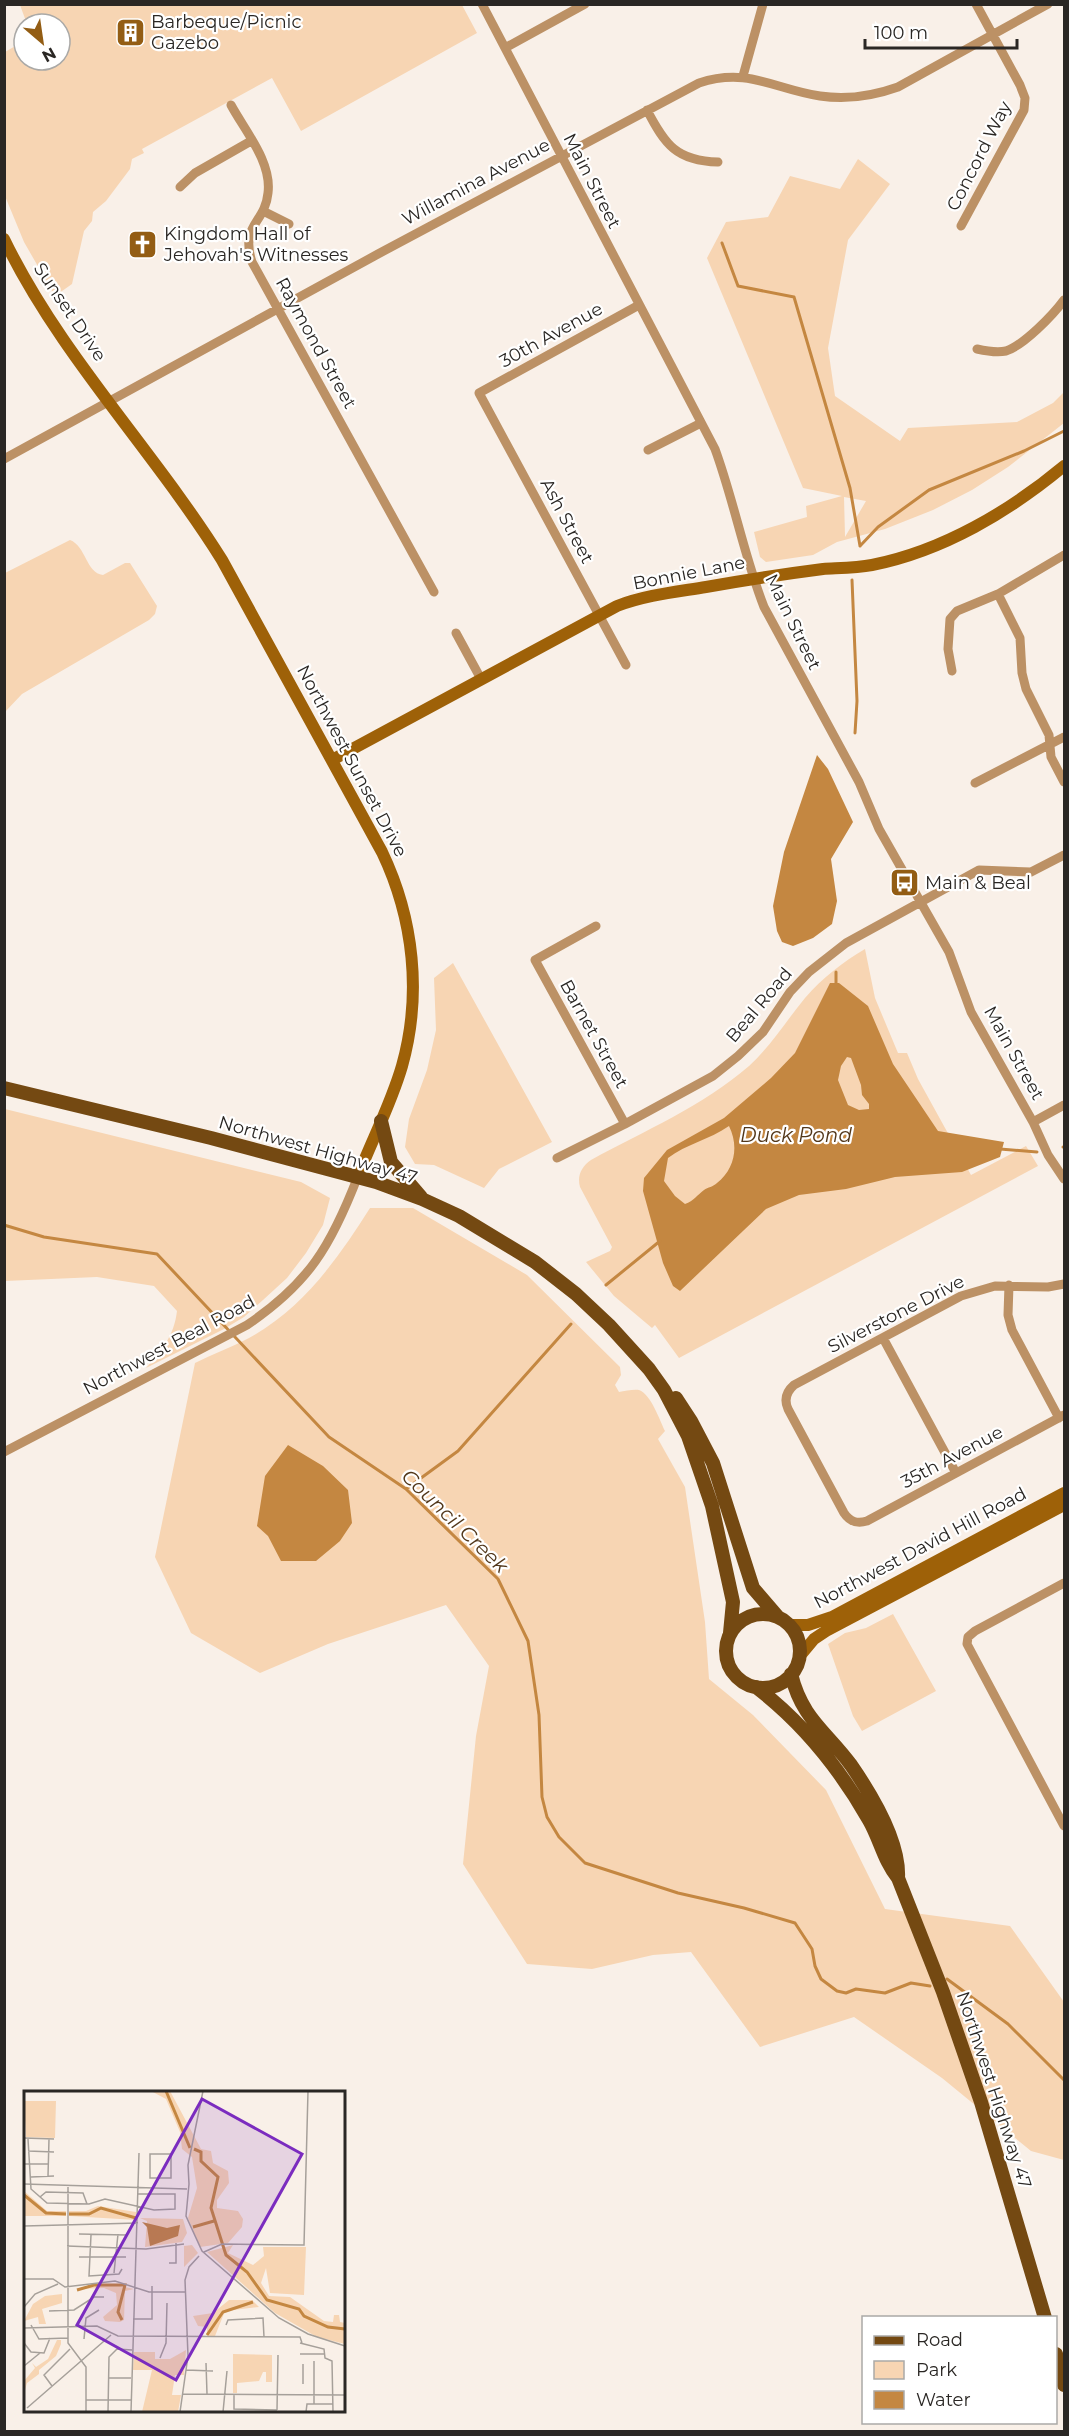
<svg xmlns="http://www.w3.org/2000/svg" width="1069" height="2436" viewBox="0 0 1069 2436" font-family="Montserrat,sans-serif">
	<rect width="100%" height="100%" fill="#f9f0e8"/>
	<!-- green -->
	<path fill="#f7d5b3" fill-rule="evenodd" d="M20,5H462L477,33L301,131L272,78L142,149L144,153L132,159L130,169L106,201L93,212L92,221L84,231L72,284L55,296L24,242L5,196V52L24,41V60H60V24H27Z
		M858,159L890,184L848,240L828,348L835,396L900,441L908,428L1017,422L1053,403L1064,392V423L1008,467L972,490L933,510L885,529L837,542L813,555L766,562L760,557L754,532L807,517L806,506L842,496L803,488L707,258L726,222L768,217L790,176L840,189ZM844,497L866,501L845,537V536Z
		M70,540C86,546 86,573 103,575L125,563H130L157,606L155,614L149,620L22,694L5,712V573Z
		M865,949L875,998L898,1053H907L918,1079L971,1175L1026,1146L1038,1166L679,1358L655,1325L652,1328L614,1296L586,1262L610,1251L612,1247L580,1187C577,1176 581,1167 591,1160C644,1131 703,1106 749,1066C771,1046 786,1021 805,998C822,978 843,962 865,949Z
		M453,963L552,1142L499,1169L484,1188L434,1165L415,1164L405,1147L409,1119L427,1070L436,1030L434,978Z
		M5,1109L301,1182L330,1198L323,1225L306,1253L287,1278L263,1300L244,1317L224,1329L146,1368C162,1350 174,1336 177,1311L154,1286L97,1277L5,1281Z
		M370,1208H413L527,1275L620,1367L621,1375L615,1385L619,1392C625,1391 634,1389 639,1390C651,1394 660,1421 665,1431L658,1439L685,1487L705,1622L709,1679L753,1715L826,1790L885,1909L1010,1926L1064,2002V2160L1031,2151L942,2078L854,2017L760,2047L691,1952L653,1955L592,1969L527,1964L463,1864L476,1736L489,1666L446,1605L328,1644L260,1673L191,1633L155,1557L195,1363C213,1354 232,1347 249,1338C304,1308 338,1258 370,1208Z
		M893,1614L936,1691L862,1731L853,1716L828,1644L845,1633L866,1628Z"/>
	<!-- water -->
	<path fill="#c48741" fill-rule="evenodd" d="M817,755L828,769L853,822L831,859L837,901L832,924L813,938L793,946L782,942L777,931L773,906L784,852Z
		M830,983H839L868,1006L893,1064L938,1131L1004,1142L1000,1157L962,1172L895,1177L846,1189L799,1195L766,1209L680,1291L673,1286L663,1263L643,1191L644,1178L667,1150L724,1118L771,1078L795,1053ZM847,1057L851,1058L861,1085L862,1095L869,1104V1109L859,1110L848,1105L838,1080L841,1066ZM729,1126C739,1146 735,1169 717,1183C713,1187 708,1187 704,1190C697,1195 694,1201 685,1204L675,1196L664,1181L668,1158C686,1144 709,1140 729,1126Z
		M288,1445L323,1466L348,1490L352,1523L340,1541L316,1561H281L268,1536L257,1526L265,1476Z"/>
	<g fill="none" stroke-linecap="round" stroke-linejoin="round">
		<!-- stream -->
		<path stroke="#c48741" stroke-width="3" d="M722,243L738,286L794,297L850,488L860,546
			M860,546L878,527L929,490L1024,451L1064,431
			M852,580L857,701L855,733
			M836,972V987
			M1063,1147H1064
			M1000,1149L1037,1152
			M4,1225L44,1237L157,1254L329,1437L406,1489L498,1579L528,1641L539,1715L542,1797L547,1817L559,1837L585,1863L678,1893L744,1908L795,1923L812,1949L815,1966L821,1979L837,1991L846,1993L856,1989L885,1993L911,1983L930,1986
			M606,1285L660,1241
			M406,1489L458,1451L571,1324
			M947,1979L1008,2024L1064,2080"/>
		<!-- street -->
		<path stroke="#bc9165" stroke-width="9" d="M482,4L715,449C734,501 744,556 764,607L859,782L879,829L949,952L971,1012L1033,1122L1048,1155L1064,1179
			M505,48L585,4
			M743,76L763,4
			M231,105C245,131 272,162 268,193C265,224 240,224 252,262L434,592
			M647,110C665,145 677,161 718,162
			M180,187L195,173L251,141
			M263,211L289,224
			M961,226L1024,110L1025,98L1020,85L976,4
			M977,349C986,351 996,353 1006,351C1024,345 1053,315 1064,300
			M648,450L701,423
			M4,459L378,254L699,83C748,67 774,89 820,96C847,100 873,96 898,87L1048,4
			M998,594L1020,638L1022,673L1026,689L1049,735L1051,757L1064,782
			M456,633L481,679
			M626,665L479,393L639,305
			M952,671L948,649L950,619L957,611L998,594L1064,555
			M975,783L1064,737
			M596,926L535,960L625,1124
			M1033,1122L1064,1105
			M557,1158L625,1124L713,1076L738,1056L763,1032L790,992L809,972L846,943L979,870L1031,872L1064,855
			M1064,1284L1048,1287L995,1286L961,1296L794,1385C786,1392 784,1400 788,1409L844,1513C850,1522 857,1524 867,1521L1064,1415
			M1009,1285L1008,1315L1012,1330L1059,1418
			M883,1338L956,1473
			M4,1452L247,1325C309,1283 331,1246 358,1176
			M1064,1583L975,1631L968,1637L967,1644L1064,1826"/>
		<!-- secondary -->
		<path stroke="#9e6108" stroke-width="12" d="M4,239C60,355 154,451 222,560L382,852C414,919 422,995 402,1066C391,1104 372,1140 358,1176
			M332,760L617,606C646,595 676,592 706,587C745,580 784,574 823,569C839,568 856,568 872,565C943,551 1010,511 1064,466
			M789,1625H808L832,1617L1064,1493
			M799,1657L814,1639L826,1631L1064,1505"/>
		<!-- primary -->
		<path stroke="#744912" stroke-width="14" d="M4,1088L211,1138L376,1182L422,1199L459,1216L535,1262L576,1294L609,1325L649,1369L664,1390L688,1436L712,1506L733,1602L730,1633
			M381,1121L391,1162L421,1197
			M676,1398L691,1421L713,1463L753,1588L778,1617
			M726 1651a37 37 0 1 1 74 0a37 37 0 1 1-74 0Z
			M791,1674C802,1719 826,1731 851,1765C871,1794 900,1842 898,1878
			M756,1687C803,1723 840,1769 869,1820C880,1839 884,1861 898,1878L943,1992L981,2102L1045,2318
			M1056,2354L1064,2385"/>
	</g>
	<!-- icons -->
	<defs>
		<symbol id="building-square" viewBox="-11 -11 22 22"><rect x="-9" y="-9" width="18" height="18" rx="4" fill="#935d14" stroke="#fff"/><path d="M-4-6H4V6H1V3H-1V6H-4ZM-2.5-4.3h1.7v1.8h-1.7ZM.8-4.3h1.7v1.8H.8ZM-2.5-1h1.7V.8h-1.7ZM.8-1h1.7V.8H.8Z" fill="#fff"/></symbol>
		<symbol id="church-square" viewBox="-11 -11 22 22"><rect x="-9" y="-9" width="18" height="18" rx="4" fill="#935d14" stroke="#fff"/><path d="M-1.2-6h2.4v3.5h3.3v2.4h-3.3V6h-2.4V-.1h-3.3v-2.4h3.3Z" fill="#fff"/></symbol>
		<symbol id="bus-square" viewBox="-11 -11 22 22"><rect x="-9" y="-9" width="18" height="18" rx="4" fill="#935d14" stroke="#fff"/><path d="M-5-6H5V4H4V6H2V4H-2V6H-4V4H-5ZM-3.5-4V0h7V-4ZM-3.5 1.2v1.5H-2V1.2ZM2 1.2v1.5H3.5V1.2Z" fill="#fff"/></symbol>
	</defs>
	<g fill-rule="evenodd">
		<use href="#building-square" x="114" y="16" width="33" height="33"/>
		<use href="#church-square" x="126" y="228" width="33" height="33"/>
		<use href="#bus-square" x="888" y="866" width="33" height="33"/>
	</g>
	<g text-anchor="middle" dominant-baseline="central" stroke-width="4.5" stroke-linejoin="round" paint-order="stroke">
		<!-- poi labels -->
		<g font-size="18" fill="#2a2724" stroke="#fff" text-anchor="start">
			<text x="151" y="22">Barbeque/Picnic<tspan x="151" dy="21">Gazebo</tspan></text>
			<text x="164" y="234">Kingdom Hall of<tspan x="164" dy="21">Jehovah's Witnesses</tspan></text>
			<text x="925" y="883">Main &amp; Beal</text>
		</g>
		<!-- street labels -->
		<g font-size="18" fill="#2a2724" stroke="#fff">
			<text transform="translate(979 156) rotate(-63)">Concord Way</text>
			<text transform="translate(592 181) rotate(63)">Main Street</text>
			<text transform="translate(476 182) rotate(-28)">Willamina Avenue</text>
			<text transform="translate(70 312) rotate(56)">Sunset Drive</text>
			<text transform="translate(551 335) rotate(-29)">30th Avenue</text>
			<text transform="translate(316 343) rotate(61)">Raymond Street</text>
			<text transform="translate(567 521) rotate(62)">Ash Street</text>
			<text transform="translate(689 573) rotate(-11)">Bonnie Lane</text>
			<text transform="translate(793 622) rotate(64)">Main Street</text>
			<text transform="translate(352 761) rotate(62)">Northwest Sunset Drive</text>
			<text transform="translate(759 1005) rotate(-50)">Beal Road</text>
			<text transform="translate(594 1034) rotate(61)">Barnet Street</text>
			<text transform="translate(1014 1053) rotate(61)">Main Street</text>
			<text transform="translate(318 1150) rotate(16)">Northwest Highway 47</text>
			<text transform="translate(896 1314) rotate(-27)">Silverstone Drive</text>
			<text transform="translate(169 1345) rotate(-28)">Northwest Beal Road</text>
			<text transform="translate(952 1457) rotate(-28)">35th Avenue</text>
			<text transform="translate(920 1548) rotate(-28)">Northwest David Hill Road</text>
			<text transform="translate(994 2090) rotate(72)">Northwest Highway 47</text>
		</g>
		<!-- water labels -->
		<g font-size="20" font-style="italic" fill="#52371a" stroke="#fff">
			<text x="796" y="1135">Duck Pond</text>
			<text transform="translate(455 1521) rotate(44)">Council Creek</text>
		</g>
	</g>
	<!-- overview -->
	<g transform="translate(24 2091)">
		<rect width="321" height="321" fill="#f9f0e8"/>
		<path d="M127,0H146L177,58L187,60L189,72L204,80L205,92L193,109V117L214,120L219,128L218,136L204,152L176,156L164,127L173,97L168,66L158,58L156,41L142,8ZM0,10H32L31,47L2,46ZM0,100L23,120H42V125H0ZM74,115L112,121L113,129L45,125V120H62ZM116,127L159,128L163,142L158,151L121,156L123,130ZM168,154L174,162L160,176V155ZM209,154L204,162L229,174L240,165L239,156H282L280,204L246,202L242,177L237,192L245,205L266,206L300,230L309,231L310,224H315L316,231L321,232V253L293,246L251,222L183,161ZM87,193L110,198L101,200L100,229L96,231L81,230L79,226L93,214L92,202L80,197L52,198ZM38,203V212L18,218L22,233H15L14,226L0,230L9,213L21,205ZM205,209H228L235,216L201,220L191,245H183V236L174,235L169,225L189,222ZM33,249H37V253L32,265L15,279V283L3,292L0,302V290L11,277L8,272L12,276L24,268ZM162,259L160,284H151L148,304H157L154,321H118L128,279H109L110,261H131V268H146ZM209,263L248,264V291H242V281H239L235,290L213,292V302H209Z" fill="#f7d5b3"/>
		<path d="M118,131L143,137L156,134L154,145L126,155L123,136Z" fill="#c48741"/>
		<path fill="none" stroke="#c48741" stroke-width="3" d="M142,0L166,57M170,58L177,61V70L194,86L187,117L202,164L223,181L243,209L275,218L280,225L304,236L321,238M0,104L22,122L42,123M45,123H65L77,117L112,127M169,136L190,130M53,199L70,194H101L94,221L98,229M183,244L199,221L229,211"/>
		<path fill="none" stroke="#a6a09a" stroke-width="1.5" d="M0,47L30,48M4,48L7,98L23,112L65,113L81,108L130,119L151,118V103H114M4,60L30,61M126,63H147V87H126ZM0,73H25M24,85L25,48M7,86L30,85M0,93L163,98M165,93L162,125L178,160L255,227L284,243L321,255M165,93L164,74L179,0M44,94V252L62,276V321M16,106L22,101L59,102L63,113M0,135L114,132M55,143L102,144M67,144L65,185L95,183L98,178M43,155L122,158L160,153M180,161L198,153L280,154L284,0M55,166H102M145,172H152V152M90,182L94,143M0,188H29L41,196L91,190L125,201H161M0,216L11,203L34,193M25,220L50,219L70,206H80M109,228H128V195M7,234L15,248L44,247M202,234L204,229L239,227L240,246M0,237L73,235L94,245L276,246L278,252M60,248L62,227L75,219M0,252L7,261L20,262L26,247M276,252L300,258L301,267L308,270L309,321M276,263H300M136,267L142,252L143,212M290,270V313M182,272L183,303M0,275L16,262M162,279L189,280M84,287H107M279,293V273M28,295L20,284L46,258M159,303L321,304M210,303V318L253,319M62,309H107M3,317L87,244M253,319L254,264M84,321L85,266L93,258L108,259M107,321L115,62M156,321L164,265L161,189L165,176L175,165M199,321L203,280M282,321L283,313H309"/>
		<path fill="#7b2cbf" fill-opacity="0.15" stroke="#7b2cbf" stroke-width="3" d="M178,8L278,63L152,289L53,234Z"/>
		<rect width="321" height="321" fill="none" stroke="#2a2724" stroke-width="3"/>
	</g>
	<!-- border -->
	<rect width="1069" height="2436" fill="none" stroke="#2a2724" stroke-width="12"/>
	<!-- legend -->
	<rect x="862" y="2316" width="195" height="108" fill="#ffffff" stroke="#aaa9a7" stroke-width="1.5"/>
	<rect x="874" y="2336" width="30" height="9" fill="#744912" stroke="#aaa9a7" stroke-width="1.5"/>
	<text x="916" y="2346" font-size="18" fill="#2a2724">Road</text>
	<rect x="874" y="2361" width="30" height="18" fill="#f7d5b3" stroke="#aaa9a7" stroke-width="1.5"/>
	<text x="916" y="2376" font-size="18" fill="#2a2724">Park</text>
	<rect x="874" y="2391" width="30" height="18" fill="#c48741" stroke="#aaa9a7" stroke-width="1.5"/>
	<text x="916" y="2406" font-size="18" fill="#2a2724">Water</text>
	<!-- north arrow -->
	<g transform="translate(42 42) rotate(151)"><circle r="28" fill="#ffffff" stroke="#aaa9a7" stroke-width="1.5"/>
	<path d="M0-4.5L10 22L0 15L-10 22Z" fill="#935d14"/>
	<text y="-9" font-size="16" font-weight="bold" text-anchor="middle" fill="#2a2724">N</text>
	</g>
	<!-- scale -->
	<path d="M865 39v9h152v-9" fill="none" stroke="#2a2724" stroke-width="3"/>
	<text x="874" y="39" font-size="18" fill="#2a2724" stroke="#ffffff" stroke-width="4.5" paint-order="stroke">100 m</text>
</svg>
